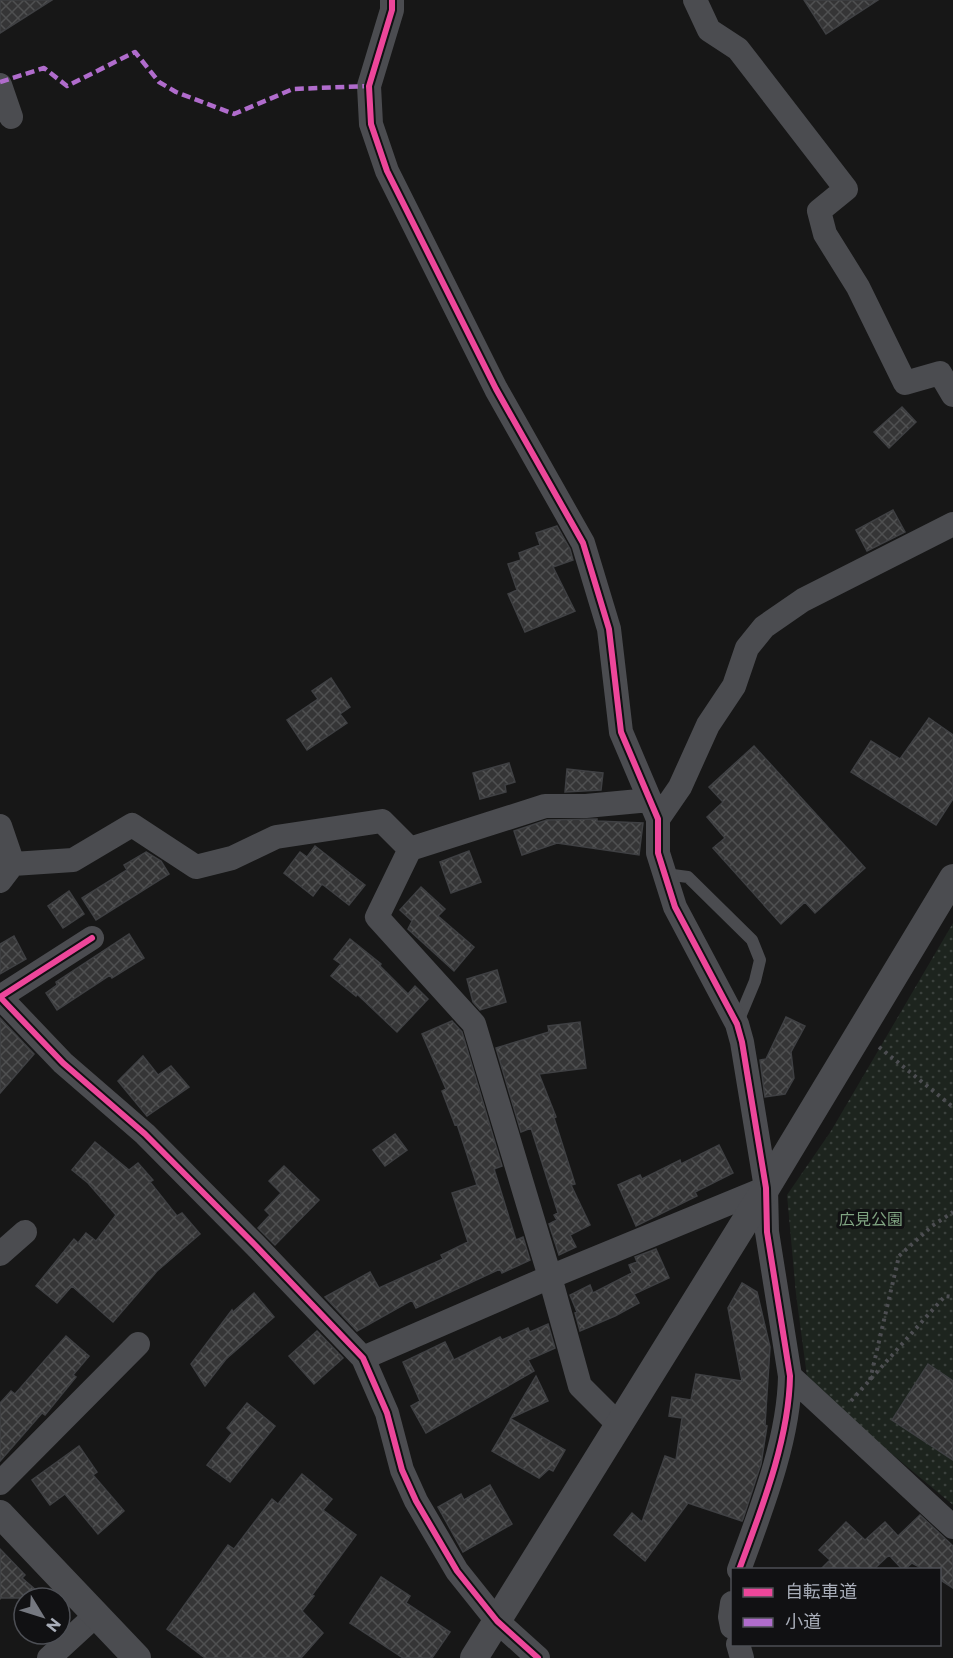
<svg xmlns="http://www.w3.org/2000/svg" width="953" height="1658" viewBox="0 0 953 1658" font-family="Commissioner,'Noto Sans JP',sans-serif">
	<defs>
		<pattern id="park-dots" width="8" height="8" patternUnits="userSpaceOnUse" patternTransform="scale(1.5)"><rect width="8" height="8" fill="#1d241e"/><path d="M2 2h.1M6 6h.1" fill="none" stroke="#3b413d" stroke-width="1.8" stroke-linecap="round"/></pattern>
		<pattern id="building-cross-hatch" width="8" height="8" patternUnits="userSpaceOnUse" patternTransform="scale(1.5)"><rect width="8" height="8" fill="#353536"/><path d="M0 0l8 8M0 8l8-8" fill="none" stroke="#4f5051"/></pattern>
	</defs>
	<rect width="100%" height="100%" fill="#171717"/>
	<!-- park -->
	<path fill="url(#park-dots)" d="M953,923V1505L808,1384L796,1294L787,1195L831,1131Z"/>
	<!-- building -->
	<path fill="url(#building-cross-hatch)" stroke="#3f4043" stroke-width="1.5" d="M0,0H52L0,33Z
		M804,0H878L826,34Z
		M902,407L916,422L889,448L874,432Z
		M893,510L905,532L867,551L856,530Z
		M557,526L570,549L573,560L553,567L575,611L525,632L508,594L517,590L508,564L521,560L519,553L540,545L536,533Z
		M331,678L350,707L340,714L347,723L307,750L287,720L318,699L312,691Z
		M929,718L953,735V799L936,825L851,772L871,741L900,759Z
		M754,746L865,868L815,913L805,902L781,924L713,848L725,838L707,817L723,802L709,787Z
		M509,763L515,782L505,785L506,792L480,799L473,773Z
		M567,769L603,773L601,790L565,792Z
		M597,819V821L643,823L639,855L557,843L522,855L514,831L547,820Z
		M315,846L365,885L349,905L322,884L313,896L284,873L300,852L307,857Z
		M469,851L481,882L451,893L440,862Z
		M146,852L161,861L169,874L96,920L82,898L127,870L124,865Z
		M421,887L445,909L438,916L474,947L454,971L408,929L412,921L400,910Z
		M69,891L84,914L63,928L48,906Z
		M129,934L144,958L112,978L110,975L57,1010L46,993L57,985L56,982Z
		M14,936L26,959L0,974V944Z
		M350,939L381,964L380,966L408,994L415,986L428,999L397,1032L357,994L356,996L331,976L341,964L334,959Z
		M497,970L506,1002L480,1010L473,1002L467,979Z
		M786,1017L805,1026L791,1052L794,1078L785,1094L765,1097L760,1060L766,1059Z
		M0,1018L34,1054L0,1093Z
		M452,1021L462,1032L502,1166L494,1169L516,1240L523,1237L530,1260L502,1273L500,1269L416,1308L412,1300L357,1331L325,1297L370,1272L379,1288L443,1259L441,1255L468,1242L452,1193L477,1185L457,1124L455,1125L442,1091L446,1089L422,1034Z
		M580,1022L586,1068L539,1074L556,1117L554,1118L575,1184L571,1185L590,1225L570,1235L576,1247L559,1255L549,1224L557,1220L554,1215L558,1213L531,1128L521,1132L496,1048L549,1032L548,1026Z
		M143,1056L158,1075L171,1066L189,1087L147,1116L118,1081Z
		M395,1134L407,1150L385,1166L373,1150Z
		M95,1142L129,1170L138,1163L153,1180L150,1182L177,1216L182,1213L200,1234L157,1271L113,1322L72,1286L57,1303L36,1286L74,1239L78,1243L86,1233L96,1241L116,1215L88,1183L72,1170Z
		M719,1145L733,1173L695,1192L697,1196L636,1226L618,1185L640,1175L642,1179L680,1160L681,1164Z
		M284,1166L319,1200L275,1245L258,1228L270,1215L265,1210L281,1193L269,1181Z
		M656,1249L669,1278L634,1294L639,1303L615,1316L580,1331L575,1313L577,1312L570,1295L590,1285L593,1293L632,1273L629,1265L637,1262L635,1257Z
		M742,1283L757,1292L770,1347L765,1425L767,1426L761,1464L743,1519L742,1521L688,1503L645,1561L614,1535L632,1513L642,1522L665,1456L676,1460L682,1418L669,1416L672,1397L691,1400L696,1374L742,1381L728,1308Z
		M254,1293L274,1317L226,1359L205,1386L191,1364L232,1310L233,1312Z
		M548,1324L555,1348L528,1360L534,1371L426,1433L411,1406L420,1401L403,1362L445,1342L454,1360L500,1337L502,1340L528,1328L530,1332Z
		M317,1331L343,1358L314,1384L289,1356Z
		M66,1336L89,1356L73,1375L76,1377L45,1415L42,1413L0,1461V1403L11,1391L15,1394Z
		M928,1364L953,1381V1460L892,1420Z
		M536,1376L548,1401L511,1418Z
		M247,1403L275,1426L230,1482L207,1465L232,1433L227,1428Z
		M511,1419L565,1450L553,1471L549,1469L539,1478L492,1451Z
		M79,1446L97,1472L93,1475L124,1511L98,1534L65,1494L50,1505L32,1480Z
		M302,1474L332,1499L323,1510L356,1535L312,1595L314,1596L302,1611L323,1633L301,1658H205L167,1629L228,1545L234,1549L272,1499L278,1504Z
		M490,1485L512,1524L463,1552L438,1507L461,1494L464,1500Z
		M920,1515L953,1546V1588L939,1579V1569H923L912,1563L905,1569H902L889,1555L874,1569H821L830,1560L819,1550L846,1522L865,1540L885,1522L898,1536Z
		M0,1549L25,1575L22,1578L45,1598H1L0,1599Z
		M381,1577L410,1596L406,1603L450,1632L432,1658H403L350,1623Z"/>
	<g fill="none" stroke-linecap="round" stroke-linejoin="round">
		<!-- path -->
		<path stroke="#4d4e52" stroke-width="4" stroke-dasharray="3 4.5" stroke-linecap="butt" d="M879,1047L953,1107
			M870,1380L899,1256L932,1226L953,1212
			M851,1401L945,1296L953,1297"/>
		<!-- service -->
		<path stroke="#4b4c50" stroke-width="12" d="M665,874L688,877L752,940L760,960L755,981L737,1024"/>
		<!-- minor -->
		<path stroke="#4b4c50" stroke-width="24" d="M392,0V10L369,86L371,124L387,171L496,389L583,543L609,629L621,732L658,819V853L675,907L737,1024L742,1042L766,1188L767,1232L790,1376C789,1440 761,1510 739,1570
			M695,0L709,30L738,49L846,189L819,211L825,234L858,287L905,383L940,373L953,395
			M0,85L11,117
			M658,819L680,787L708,725L734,686L747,648L764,627L803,600L953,524
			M0,826L13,864L0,881
			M410,849L377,917L474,1024L550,1277L580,1386L619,1425
			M13,864L73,860L132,825L196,867L232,858L276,837L382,821L410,849L545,806H586L650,800
			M92,938L0,997L63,1063L145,1134L256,1246L363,1358L387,1413L402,1470L416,1501L457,1571L497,1621L538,1658
			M0,1254L25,1232
			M363,1358L550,1277L766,1188
			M790,1376L953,1527
			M0,1483L138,1344
			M732,1603L730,1617L732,1627
			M738,1644L742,1658
			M49,1658L96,1615"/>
		<!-- tertiary -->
		<path stroke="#4b4c50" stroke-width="28" d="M0,1514L137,1658
			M474,1658L766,1188L953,878"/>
		<!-- quiet -->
		<path stroke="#b06ccc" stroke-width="4.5" stroke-dasharray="9 4.5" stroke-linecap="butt" d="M0,82L44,68L67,86L135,52L159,82L176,92L234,114L293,89L369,86"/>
		<defs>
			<path id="cycleway" d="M392,0V10L369,86L371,124L387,171L496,389L583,543L609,629L621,732L658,819V853L675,907L737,1024L742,1042L766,1188L767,1232L790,1376C789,1440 761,1510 739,1570
				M92,938L0,997L63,1063L145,1134L256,1246L363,1358L387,1413L402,1470L416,1501L457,1571L497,1621L538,1658"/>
		</defs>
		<!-- cycleway casing -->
		<use href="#cycleway" stroke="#111113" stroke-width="10"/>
		<!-- cycleway -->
		<use href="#cycleway" stroke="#ed469a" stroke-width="6"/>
	</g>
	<g text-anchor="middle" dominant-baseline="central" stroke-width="6" stroke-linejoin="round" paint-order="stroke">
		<!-- park labels -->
		<g font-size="16" fill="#7fa381" stroke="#111113">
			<text x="871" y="1218">広見公園</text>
		</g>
	</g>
	<!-- legend -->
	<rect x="731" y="1568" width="210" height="78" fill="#111113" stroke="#4d4f55" stroke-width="1.5"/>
	<rect x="743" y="1588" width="30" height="9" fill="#ed469a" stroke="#4d4f55" stroke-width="1.5"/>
	<text x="785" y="1598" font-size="18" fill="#a8adb8">自転車道</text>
	<rect x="743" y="1618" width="30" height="9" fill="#b06ccc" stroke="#4d4f55" stroke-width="1.5"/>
	<text x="785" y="1628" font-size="18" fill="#a8adb8">小道</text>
	<!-- north arrow -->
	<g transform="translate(42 1616) rotate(128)"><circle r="28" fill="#111113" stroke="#4d4f55" stroke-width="1.5"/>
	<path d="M0-4.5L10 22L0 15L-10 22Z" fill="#757880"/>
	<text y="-9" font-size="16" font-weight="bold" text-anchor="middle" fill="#a8adb8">N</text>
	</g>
</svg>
